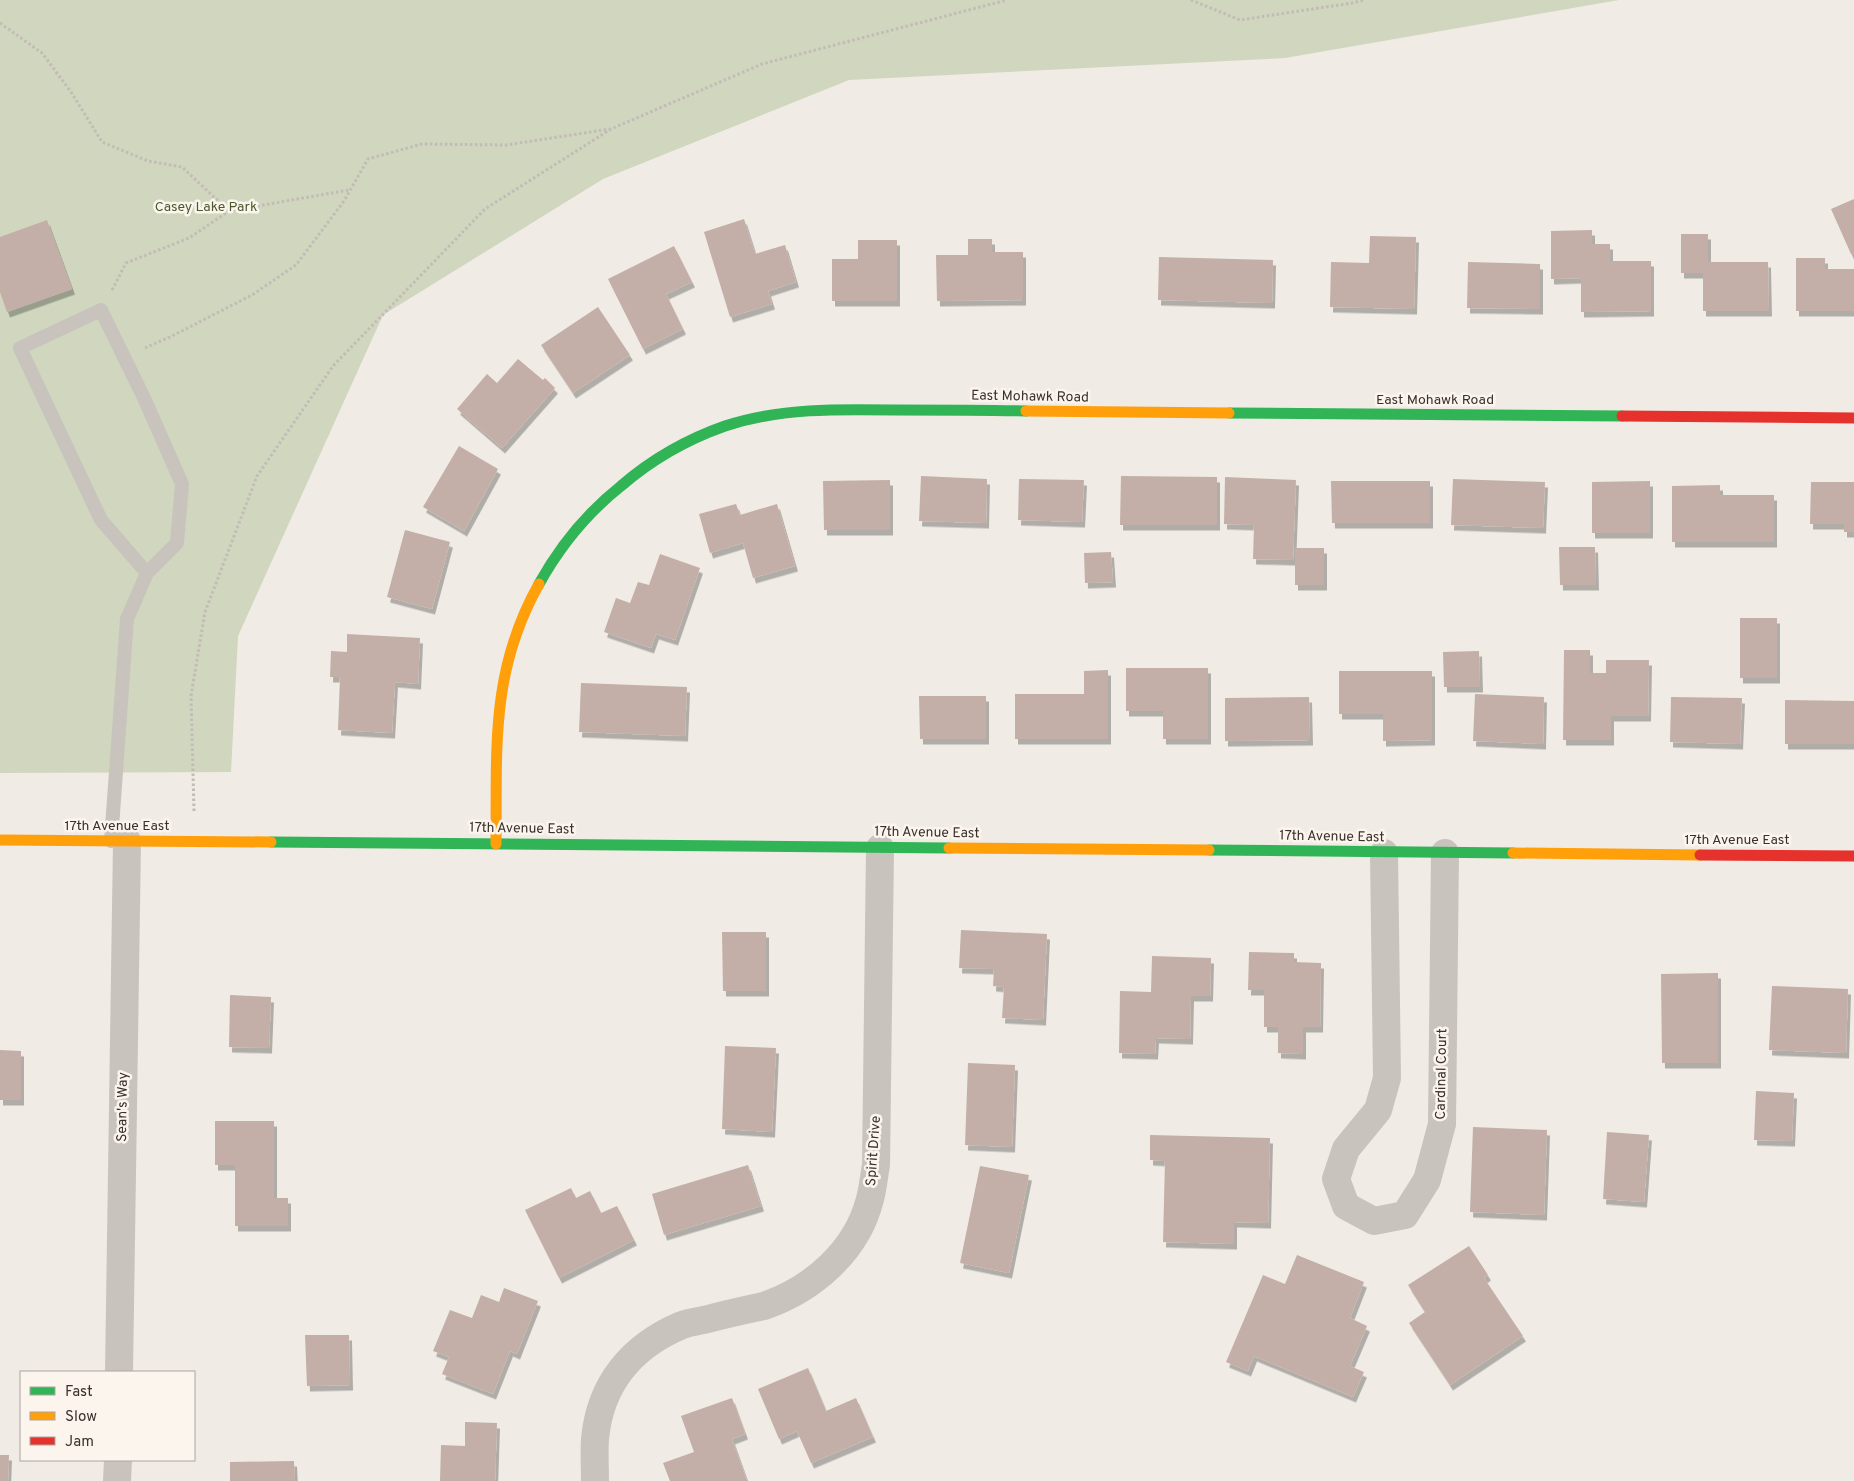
<svg xmlns="http://www.w3.org/2000/svg" width="1854" height="1481" viewBox="0 0 1854 1481" font-family="Overpass,sans-serif">
	<defs>
		<filter id="shadow"><feDropShadow dx="3" dy="5.5" stdDeviation="0" flood-color="#0004"/></filter>
	</defs>
	<rect width="100%" height="100%" fill="#f0ebe5"/>
	<!-- park -->
	<path fill="#d1d6bf" d="M0,0H1619L1285,58L849,80L603,179L383,315L238,636L231,772L0,773Z"/>
	<!-- building -->
	<path fill="#c3afa7" filter="url(#shadow)" d="M1854,199V253L1851,254L1831,209Z
		M744,219L755,254L785,245L796,282L768,291L772,304L730,317L704,232Z
		M47,220L72,289L7,312L0,292V237Z
		M1592,230V244H1610V261H1651V311L1581,312V278L1551,279V231Z
		M1681,234H1708V262H1768L1769,311H1703V273H1681Z
		M1370,236L1416,237L1414,309L1330,307L1331,262L1369,263Z
		M968,239H992V252H1023V300L937,301L936,255H968Z
		M858,240H897V301H832V259H858Z
		M674,246L692,282L666,294L683,329L643,349L608,279Z
		M1159,257L1273,260L1272,303L1158,300Z
		M1796,258H1825V269H1854V311H1796Z
		M1468,262L1540,264V309L1467,308Z
		M598,307L630,355L573,393L541,345Z
		M518,359L543,380L545,378L555,388L502,448L457,409L487,374L497,383Z
		M459,446L498,469L464,531L423,507Z
		M921,476L987,479L986,523L919,521Z
		M1121,476L1217,477V525H1120Z
		M1225,477L1296,480L1293,560L1253,559L1254,525L1224,524Z
		M1019,479L1084,480L1082,522L1018,520Z
		M1453,479L1545,482L1543,528L1451,525Z
		M890,480V530H824L823,481Z
		M1331,481H1430V523H1332Z
		M1650,481V533H1592V482Z
		M1811,482H1854V532H1844V524H1810Z
		M1720,485V495H1774V542H1672V486Z
		M736,504L740,515L777,504L795,566L753,578L743,543L710,553L699,514Z
		M405,530L450,542L432,609L387,597Z
		M1559,547H1595L1596,585H1560Z
		M1295,548H1324V585H1295Z
		M1111,552L1113,582L1085,583L1084,553Z
		M660,554L700,568L675,640L656,634L651,648L604,632L616,598L630,603L638,582L649,585Z
		M1740,618H1777V678H1740Z
		M347,634L420,638L418,684L395,682L392,733L338,730L340,677H330L331,651L347,652Z
		M1564,650H1590V673H1606V660H1649L1648,716H1611V740H1563Z
		M1479,651L1480,687H1444L1443,652Z
		M1126,668H1208V739H1163V711H1126Z
		M1108,670V739H1015V694H1084V671Z
		M1339,671H1432V740L1383,741V714H1339Z
		M581,683L687,687L685,736L579,732Z
		M1475,694L1544,697L1543,744L1473,741Z
		M919,696H986V739H920Z
		M1309,697L1310,740L1225,741V698Z
		M1671,697L1742,698L1740,744L1670,742Z
		M1785,700L1854,701V744H1785Z
		M961,930L1047,934L1043,1020L1002,1018L1004,987L993,986L994,969L959,968Z
		M722,932H766V991H723Z
		M1249,952L1294,953V962L1321,963L1320,1027H1303V1054L1278,1053V1027H1264V990H1248Z
		M1152,956L1211,958L1210,996H1191L1190,1039L1156,1038L1155,1054L1119,1053L1120,991L1151,992Z
		M1718,973V1063H1662L1661,974Z
		M1772,986L1848,989L1846,1053L1769,1050Z
		M230,995L271,997L269,1048L229,1047Z
		M725,1046L776,1048L772,1132L722,1129Z
		M0,1050L21,1051V1100H0Z
		M968,1063L1015,1065L1012,1147L965,1145Z
		M1756,1091L1794,1093L1792,1141L1754,1140Z
		M215,1121H274V1198H288V1226H235V1165H215Z
		M1473,1127L1547,1130L1544,1215L1470,1212Z
		M1607,1132L1649,1135L1644,1202L1603,1199Z
		M1150,1135L1270,1138L1268,1223L1234,1222V1244L1163,1242L1165,1161L1150,1160Z
		M748,1165L761,1206L664,1235L652,1194Z
		M980,1166L1029,1175L1009,1273L960,1263Z
		M571,1188L576,1198L590,1191L601,1213L617,1206L634,1240L559,1278L525,1210Z
		M1469,1246L1488,1275L1484,1278L1523,1336L1450,1385L1409,1323L1425,1312L1408,1285Z
		M1297,1255L1364,1282L1350,1318L1367,1326L1350,1366L1364,1372L1353,1397L1254,1356L1248,1371L1226,1362L1263,1275L1285,1284Z
		M504,1288L538,1301L517,1354L510,1351L493,1394L442,1374L449,1357L433,1351L450,1310L472,1318L481,1295L499,1302Z
		M305,1335H349L350,1385L307,1386Z
		M808,1368L826,1411L856,1398L873,1437L811,1463L797,1431L779,1439L758,1389Z
		M732,1398L745,1434L732,1439L747,1481H670L663,1463L694,1452L681,1416Z
		M465,1422L497,1423L495,1481H440L441,1445L465,1446Z
		M0,1455H9L8,1481H0Z
		M294,1461L295,1481H230V1462Z"/>
	<g fill="none" stroke-linecap="round" stroke-linejoin="round">
		<!-- path -->
		<path stroke="#c2bbb6" stroke-width="3" stroke-dasharray="2.5 2.5" stroke-linecap="butt" d="M1191,0L1240,20L1352,3L1364,0
			M0,23L42,53L71,92L102,142L148,161L182,167L229,211
			M112,290L126,263L189,238L229,211L349,190
			M145,348L170,337L252,295L296,265L344,201L368,159L422,144L506,145L610,129
			M194,811L191,696L205,612L257,476L333,366L485,209L611,129L762,64L1007,0"/>
		<!-- lane -->
		<path stroke="#c9c3be" stroke-width="14" d="M111,841L127,619L147,573L177,543L182,484L144,398L101,310L20,348L101,520L147,573"/>
		<!-- street -->
		<path stroke="#c9c3be" stroke-width="28" d="M1384,853L1387,1078L1378,1110L1346,1149L1336,1179L1346,1206L1374,1221L1405,1215L1427,1180L1442,1124L1445,853
			M119,1372L127,841
			M117,1481L118,1460
			M595,1481C595,1467 594,1453 595,1439C600,1384 632,1346 682,1325C690,1322 700,1321 708,1319C727,1314 745,1310 764,1306C813,1289 857,1251 870,1199C873,1188 874,1176 876,1165L880,848"/>
		<!-- fast -->
		<path stroke="#30b455" stroke-width="11" d="M1229,413L1622,416
			M539,584C560,546 587,513 621,486C651,460 688,439 725,426C780,408 838,409 894,410C938,410 982,410 1026,411
			M271,842L949,848
			M1209,850L1513,853"/>
		<!-- slow -->
		<path stroke="#ff9f0a" stroke-width="11" d="M1026,411L1229,413
			M0,840L271,842
			M496,844C497,748 490,671 539,584
			M949,848L1209,850
			M1513,853L1700,855"/>
		<!-- jam -->
		<path stroke="#e5322d" stroke-width="11" d="M1622,416L1854,418
			M1700,855L1854,856"/>
	</g>
	<g text-anchor="middle" dominant-baseline="central" stroke-width="5" stroke-linejoin="round" paint-order="stroke">
		<!-- park labels -->
		<g font-size="14" fill="#4a5a2e" stroke="#fbf5ee">
			<text x="206" y="207">Casey Lake Park</text>
		</g>
		<!-- street labels -->
		<g font-size="14" fill="#3b302b" stroke="#fbf5ee">
			<text transform="translate(1030 397) rotate(1)">East Mohawk Road</text>
			<text x="1435" y="400">East Mohawk Road</text>
			<text x="117" y="826">17th Avenue East</text>
			<text transform="translate(522 829) rotate(1)">17th Avenue East</text>
			<text transform="translate(927 833) rotate(1)">17th Avenue East</text>
			<text transform="translate(1332 837) rotate(1)">17th Avenue East</text>
			<text x="1737" y="840">17th Avenue East</text>
			<text transform="translate(1442 1074) rotate(-89)">Cardinal Court</text>
			<text transform="translate(123 1107) rotate(-89)">Sean's Way</text>
			<text transform="translate(874 1151) rotate(-86)">Spirit Drive</text>
		</g>
	</g>
	<!-- legend -->
	<rect x="20" y="1371" width="175" height="90" fill="#fbf5ee" stroke="#aea6a0"/>
	<rect x="30" y="1387" width="25" height="8" fill="#30b455" stroke="#aea6a0"/>
	<text x="65" y="1396" font-size="15" fill="#3b302b">Fast</text>
	<rect x="30" y="1412" width="25" height="8" fill="#ff9f0a" stroke="#aea6a0"/>
	<text x="65" y="1421" font-size="15" fill="#3b302b">Slow</text>
	<rect x="30" y="1437" width="25" height="8" fill="#e5322d" stroke="#aea6a0"/>
	<text x="65" y="1446" font-size="15" fill="#3b302b">Jam</text>
</svg>
